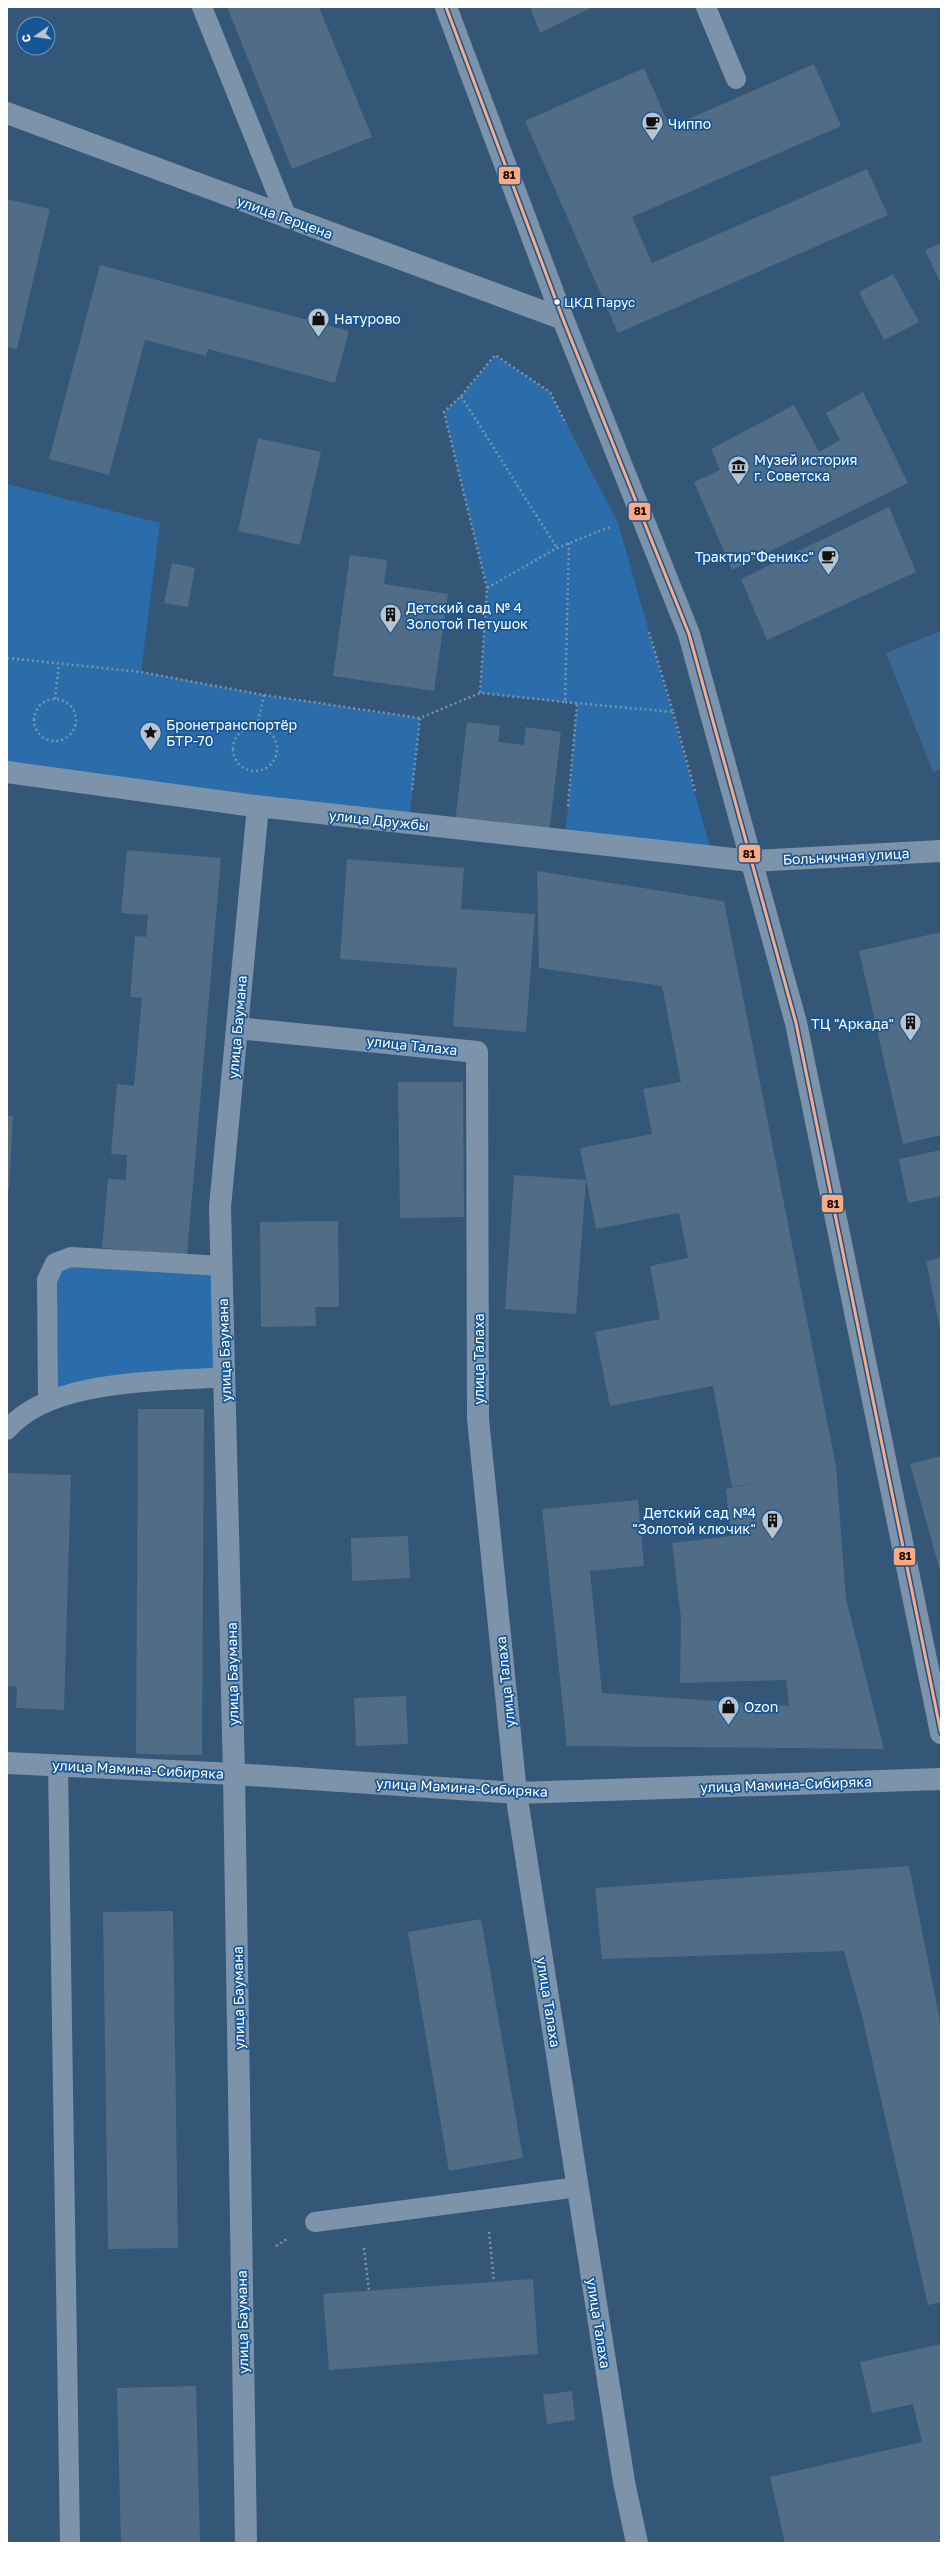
<svg xmlns="http://www.w3.org/2000/svg" width="948" height="2550" viewBox="0 0 948 2550" font-family="'Golos Text',sans-serif">
	<rect width="100%" height="100%" fill="#345677"/>
	<!-- green -->
	<path fill="#2b6cab" d="M495,355L550,392L618,523L713,857L565,840L577,704L480,693L487,588L444,412L461,396Z
		M7,484L160,523L141,672L264,695L420,718L409,823L7,772Z
		M55,1263L222,1266L225,1377L48,1402Z"/>
	<!-- water -->
	<path fill="#3c6894" d="M941,631V769L933,772L886,653Z"/>
	<!-- building -->
	<path fill="#516c86" d="M227,7H319L372,137L292,169Z
		M530,7H593L540,33Z
		M814,64L841,126L632,217L652,263L867,169L888,215L618,333L525,121L644,68L670,127Z
		M7,199L50,209L17,349L7,347Z
		M941,243V284L925,250Z
		M100,265L349,331L335,383L208,349L206,356L145,340L109,475L49,459Z
		M893,274L919,322L884,340L859,292Z
		M863,392L908,483L732,570L694,482L720,470L711,449L794,405L819,452L840,440L826,413Z
		M258,438L321,452L300,545L238,531Z
		M889,507L916,572L767,640L741,579Z
		M350,555L387,560L384,584L448,594L434,691L333,676Z
		M172,563L195,568L188,607L164,603Z
		M467,722L500,726L498,742L524,745L526,727L561,732L549,833L455,822Z
		M127,850L221,858L187,1255L102,1248L108,1179L126,1180L127,1155L111,1154L117,1084L134,1086L142,998L130,997L135,936L146,937L148,915L121,913Z
		M347,859L464,868L461,909L535,914L526,1032L453,1026L457,968L340,959Z
		M537,871L724,901L836,1466L846,1599L884,1749L567,1746L542,1509L638,1500L644,1566L590,1571L602,1693L789,1706L786,1680L680,1683L681,1618L672,1543L731,1536L726,1489L774,1479L732,1487L713,1386L610,1406L595,1332L660,1319L650,1266L688,1258L679,1213L596,1229L580,1148L652,1134L643,1089L681,1082L662,986L539,968Z
		M941,932V1135L903,1144L859,951Z
		M398,1082H463L464,1217L400,1218Z
		M7,1116H13L9,1190H7Z
		M941,1150V1196L908,1203L899,1159Z
		M514,1175L586,1180L576,1314L505,1309Z
		M338,1221L339,1307H315L316,1326L261,1327L260,1222Z
		M941,1258V1328H940L926,1261Z
		M138,1409H204L202,1755L136,1754Z
		M941,1456V1574L910,1464Z
		M7,1473L71,1475L64,1710L16,1708L17,1687L7,1686Z
		M408,1536L410,1578L352,1581L351,1538Z
		M406,1696L408,1744L356,1746L354,1698Z
		M909,1866L941,2026V2302L928,2305L862,2016L844,1951L602,1959L595,1888Z
		M173,1911L178,2248L108,2249L103,1912Z
		M481,1919L523,2158L449,2171L408,1932Z
		M533,2279L538,2354L329,2370L323,2294Z
		M941,2344V2543H785L770,2477L922,2442L913,2404L872,2413L860,2362Z
		M196,2386L200,2543H121L117,2388Z
		M572,2391L575,2420L547,2424L543,2395Z"/>
	<g fill="none" stroke-linecap="round" stroke-linejoin="round">
		<!-- path -->
		<path stroke="#7c93aa" stroke-width="2.5" stroke-dasharray="2 3" stroke-linecap="butt" d="M461,396L495,355L550,392L566,424
			M569,543L565,702L480,693L487,588L557,548L610,527
			M487,588L444,412L461,396L557,548
			M7,658L141,672L264,695L420,718
			M34 720a21 21 0 1 1 42 0a21 21 0 1 1-42 0Z
			M55,699L59,664
			M565,702L673,712L649,632
			M673,712L695,791
			M257,726L264,695
			M233 749a22 22 0 1 1 44 0a22 22 0 1 1-44 0Z
			M412,790L420,718L480,693
			M568,806L577,704
			M489,2232L494,2282
			M276,2246L287,2239
			M364,2248L369,2291"/>
		<!-- lane -->
		<path stroke="#7c93aa" stroke-width="20" d="M202,7L287,218
			M706,7L736,79
			M48,1402L47,1280L55,1263L71,1257L222,1266
			M7,1430C50,1378 162,1382 225,1377
			M58,1765L70,2543
			M315,2222L578,2187"/>
		<!-- street -->
		<path stroke="#7c93aa" stroke-width="22" d="M446,7L563,319L689,634L796,1023L941,1733
			M7,113L563,319
			M7,772L247,805L751,861L941,851
			M237,1028L477,1052L478,1419L516,1793L624,2482L637,2543
			M7,1763L234,1774L516,1793L941,1779
			M246,2543L234,1774L220,1207L258,806"/>
		<defs>
			<path id="bus-1" d="M446,7L563,319L689,634L796,1023L941,1733"/>
		</defs>
		<!-- bus-1 casing -->
		<use href="#bus-1" stroke="#175694" stroke-width="6"/>
		<!-- bus-1 -->
		<use href="#bus-1" stroke="#ffa980" stroke-width="3"/>
	</g>
	<!-- icons -->
	<defs>
		<symbol id="cafe-pin" viewBox="-11 -11 22 30"><path d="M0 17L-7.5 6A9.5 9.5 0 1 1 7.5 6Z" fill="#b8c4cf" stroke="#175694"/><path d="M-5.5-4.5H6V0H3Q3 3.5 0 3.5H-2.5Q-5.5 3.5-5.5 0ZM3-3.2v2h1.7v-2ZM-6 4.5H4V6H-6Z" fill="#111"/></symbol>
		<symbol id="shop-pin" viewBox="-11 -11 22 30"><path d="M0 17L-7.5 6A9.5 9.5 0 1 1 7.5 6Z" fill="#b8c4cf" stroke="#175694"/><path d="M-5-2.5h2.3a2.7 3.5 0 0 1 5.4 0H5L5.5 6h-11ZM-1.5-2.5h3a1.5 2.3 0 0 0-3 0Z" fill="#111"/></symbol>
		<symbol id="museum-pin" viewBox="-11 -11 22 30"><path d="M0 17L-7.5 6A9.5 9.5 0 1 1 7.5 6Z" fill="#b8c4cf" stroke="#175694"/><path d="M0-6L6-3V-2H-6V-3ZM-5-1h2V3h-2ZM-1-1h2V3h-2ZM3-1h2V3H3ZM-6 4H6V6H-6Z" fill="#111"/></symbol>
		<symbol id="building-pin" viewBox="-11 -11 22 30"><path d="M0 17L-7.5 6A9.5 9.5 0 1 1 7.5 6Z" fill="#b8c4cf" stroke="#175694"/><path d="M-4-6H4V6H1V3H-1V6H-4ZM-2.5-4.3h1.7v1.8h-1.7ZM.8-4.3h1.7v1.8H.8ZM-2.5-1h1.7V.8h-1.7ZM.8-1h1.7V.8H.8Z" fill="#111"/></symbol>
		<symbol id="sight-pin" viewBox="-11 -11 22 30"><path d="M0 17L-7.5 6A9.5 9.5 0 1 1 7.5 6Z" fill="#b8c4cf" stroke="#175694"/><path d="M0-6L1.8-2.2L6-1.7L2.9 1.2L3.7 5.4L0 3.3L-3.7 5.4L-2.9 1.2L-6-1.7L-1.8-2.2Z" fill="#111"/></symbol>
	</defs>
	<g fill-rule="evenodd">
		<use href="#cafe-pin" x="640" y="110" width="25" height="34"/>
		<use href="#shop-pin" x="306" y="306" width="25" height="34"/>
		<use href="#museum-pin" x="726" y="454" width="25" height="34"/>
		<use href="#cafe-pin" x="816" y="544" width="25" height="34"/>
		<use href="#building-pin" x="378" y="602" width="25" height="34"/>
		<use href="#sight-pin" x="138" y="720" width="25" height="34"/>
		<use href="#building-pin" x="898" y="1010" width="25" height="34"/>
		<use href="#building-pin" x="760" y="1508" width="25" height="34"/>
		<use href="#shop-pin" x="716" y="1694" width="25" height="34"/>
	</g>
	<!-- markers -->
	<circle fill="#fff" stroke="#175694" stroke-width="1.5" cx="557" cy="302" r="3.5"/>
	<g text-anchor="middle" dominant-baseline="central" stroke-width="3.5" stroke-linejoin="round" paint-order="stroke">
		<!-- bus labels -->
		<g font-size="13" fill="#fff" stroke="#175694" text-anchor="start">
			<text x="564" y="302">ЦКД Парус</text>
		</g>
		<!-- poi labels -->
		<g font-size="14" fill="#fff" stroke="#175694" text-anchor="start">
			<text x="668" y="123">Чиппо</text>
			<text x="334" y="318">Натурово</text>
			<text x="754" y="459">Музей история<tspan x="754" dy="16">г. Советска</tspan></text>
			<text x="814" y="556" text-anchor="end">Трактир"Феникс"</text>
			<text x="406" y="607">Детский сад № 4<tspan x="406" dy="16">Золотой Петушок</tspan></text>
			<text x="166" y="724">Бронетранспортёр<tspan x="166" dy="16">БТР-70</tspan></text>
			<text x="894" y="1023" text-anchor="end">ТЦ "Аркада"</text>
			<text x="756" y="1512" text-anchor="end">Детский сад №4<tspan x="756" dy="16">"Золотой ключик"</tspan></text>
			<text x="744" y="1706">Ozon</text>
		</g>
		<!-- street labels -->
		<g font-size="14" fill="#fff" stroke="#175694">
			<text transform="translate(285 217) rotate(20)">улица Герцена</text>
			<text transform="translate(379 820) rotate(6)">улица Дружбы</text>
			<text transform="translate(846 856) rotate(-3)">Больничная улица</text>
			<text transform="translate(237 1027) rotate(-85)">улица Баумана</text>
			<text transform="translate(412 1045) rotate(6)">улица Талаха</text>
			<text transform="translate(224 1350) rotate(-92)">улица Баумана</text>
			<text transform="translate(478 1359) rotate(-90)">улица Талаха</text>
			<text transform="translate(232 1674) rotate(-91)">улица Баумана</text>
			<text transform="translate(505 1682) rotate(-96)">улица Талаха</text>
			<text transform="translate(138 1769) rotate(3)">улица Мамина-Сибиряка</text>
			<text transform="translate(786 1784) rotate(-2)">улица Мамина-Сибиряка</text>
			<text transform="translate(462 1787) rotate(3)">улица Мамина-Сибиряка</text>
			<text transform="translate(238 1998) rotate(-91)">улица Баумана</text>
			<text transform="translate(549 2002) rotate(81)">улица Талаха</text>
			<text transform="translate(242 2322) rotate(-91)">улица Баумана</text>
			<text transform="translate(599 2323) rotate(81)">улица Талаха</text>
		</g>
	</g>
	<g stroke="#175694" stroke-width="1.5">
		<rect x="498" y="166" width="23" height="19" rx="4" fill="#ffa980"/>
		<rect x="628" y="502" width="23" height="19" rx="4" fill="#ffa980"/>
		<rect x="738" y="844" width="23" height="19" rx="4" fill="#ffa980"/>
		<rect x="821" y="1194" width="23" height="19" rx="4" fill="#ffa980"/>
		<rect x="893" y="1547" width="23" height="19" rx="4" fill="#ffa980"/>
	</g>
	<g font-size="11" text-anchor="middle" font-weight="bold" fill="#111">
		<text x="509" y="179">81</text>
		<text x="640" y="515">81</text>
		<text x="749" y="858">81</text>
		<text x="833" y="1208">81</text>
		<text x="905" y="1560">81</text>
	</g>
	<!-- border -->
	<rect width="948" height="2550" fill="none" stroke="#ffffff" stroke-width="16"/>
	<!-- north arrow -->
	<g transform="translate(36 36) rotate(257)"><circle r="19" fill="#175694" stroke="#749abf"/>
	<path d="M0-3L7 15L0 10L-7 15Z" fill="#b8c4cf"/>
	<text y="-6" font-size="11" font-weight="bold" text-anchor="middle" fill="#ffffff">С</text>
	</g>
</svg>
